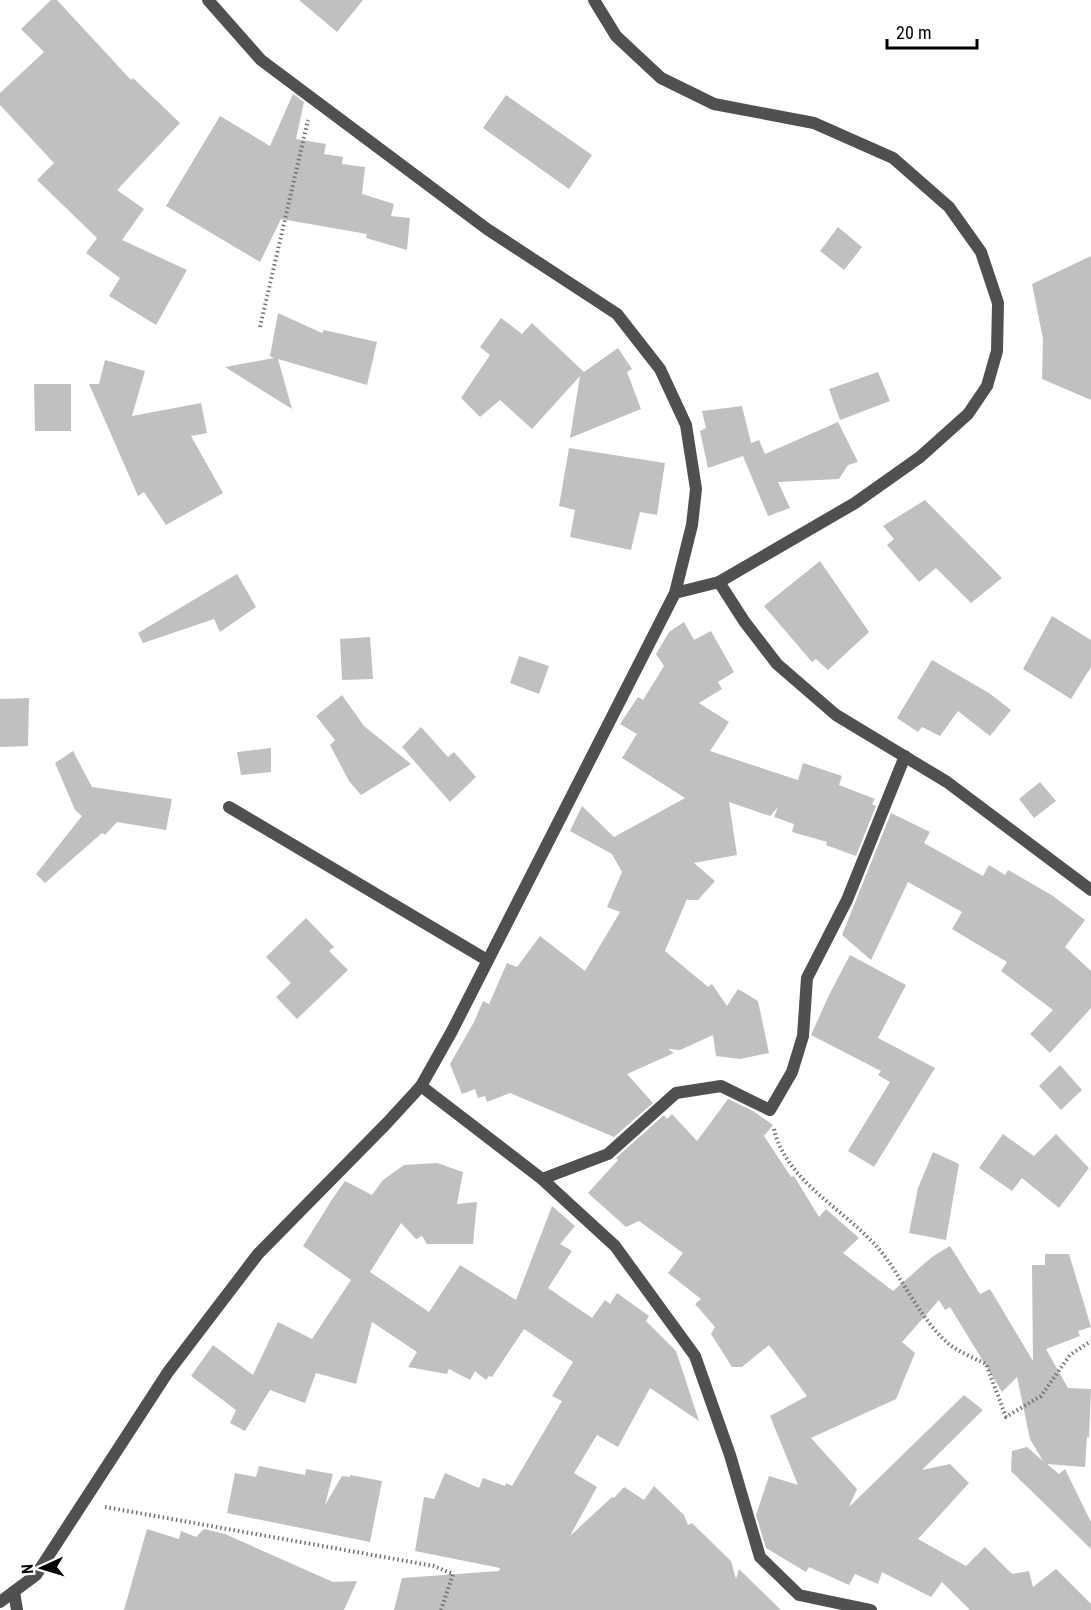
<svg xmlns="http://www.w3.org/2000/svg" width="1091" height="1610" viewBox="0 0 1091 1610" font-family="'Roboto Condensed',sans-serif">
	<rect width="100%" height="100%" fill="#fff"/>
	<!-- building -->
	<path fill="#c0c0c0" d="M51,0H57L131,80L133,78L180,123L117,190L144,209L122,240L187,270L156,325L109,296L120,278L86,253L97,238L37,180L54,163L0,105V93L44,52L21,29Z
		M299,0H363L337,32Z
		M293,94L304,102L296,139L326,144L324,154L343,157L342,164L365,167L362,194L394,204L391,216L410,218L407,250L366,238L367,234L281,219L260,262L166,206L220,116L270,146Z
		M506,95L592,155L569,189L483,128Z
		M838,227L862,247L844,270L820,251Z
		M1091,256V400L1042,379L1043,339L1032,284Z
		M278,313L322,333L324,330L377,342L367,385L278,359L292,409L225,367L274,358L270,356Z
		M501,318L522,334L532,323L584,372L618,348L632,369L627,372L641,409L570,438L580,376L532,429L500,400L480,417L461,398L490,355L480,347Z
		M105,360L145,371L132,416L201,403L207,433L191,436L223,493L166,525L144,492L138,496L89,384H99Z
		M878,372L890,401L840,420L829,389Z
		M34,384H71V431H35Z
		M742,406L751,443L759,440L765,454L838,422L858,462L848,465L839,479L778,482L790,508L768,516L743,456L708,468L700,431L706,428L702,411Z
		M569,448L665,463L657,515L640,512L631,550L570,537L575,510L559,506Z
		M925,500L1002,578L971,603L936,568L919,582L887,545L894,539L883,526Z
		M820,561L869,632L828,670L816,659L812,662L764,606Z
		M237,574L256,607L220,632L214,619L143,643L138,633Z
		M1052,616L1091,640V667L1071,699L1023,669Z
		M684,622L694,640L711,631L734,672L718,682L722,689L699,703L729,722L710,751L798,780L803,763L842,776L839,785L875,799L872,804L876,806L856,856L826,845L827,842L792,832L794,824L774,817L778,807L770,816L729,802L737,855L694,863L715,881L698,900H689L687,899L665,951L708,987L712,984L727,1006L738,989L758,1001L769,1053L740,1059L716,1056L713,1035L680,1050L668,1049L674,1053L627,1074L653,1103L614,1137L510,1093L487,1102L485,1096L478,1098L475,1089L462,1094L450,1064L474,1022L483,1001L489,1004L507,963L517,967L540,936L585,971L620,912L607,907L622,872L612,854L570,831L582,806L614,837L685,798L622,758L637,734L620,724L638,697L643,700L664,666L656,654L669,632Z
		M370,637L373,679L342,680L340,639Z
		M519,656L549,666L539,694L510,683Z
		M932,660L989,693L1011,710L990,736L958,711L940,736L922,727L918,732L897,718Z
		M342,695L364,726L411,764L361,795L349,781L330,745L335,740L316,716Z
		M29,698L28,746L0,747V699Z
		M421,727L448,757L454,752L476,777L450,802L402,747Z
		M271,748V772L241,775L237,752Z
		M73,751L92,787L172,799L166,830L117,822L105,835L102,833L45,883L36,874L82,816L75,810L55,763Z
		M1040,782L1056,801L1034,818L1019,799Z
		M891,813L930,832L924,843L983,876L989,865L1005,875L1008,870L1053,896L1085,920L1065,947L1091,971V1008L1050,1053L1030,1034L1053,1010L1001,971L1007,962L952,929L962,912L908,882L871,960L842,935Z
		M306,918L334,947L329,951L348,970L297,1019L276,997L291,983L266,957Z
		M850,955L906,985L878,1038L935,1068L874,1167L848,1151L890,1082L878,1075L881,1071L811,1035L829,995Z
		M1060,1065L1082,1090L1061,1110L1039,1086Z
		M728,1099L753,1111L773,1125L764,1136L791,1177L794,1176L819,1217L826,1209L859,1238L843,1253L893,1291L932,1257L950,1246L980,1294L990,1289L1033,1361L1032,1265H1045V1254H1069L1091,1327L1078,1331L1080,1336L1046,1349L1068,1388L1091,1389L1089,1437H1087L1085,1467L1047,1464L1059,1474L1065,1469L1091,1522V1549L1011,1471L1012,1451L1027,1447L1043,1461L1030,1439L1017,1377L1002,1392L950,1307L945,1310L939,1300L902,1342L915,1353L896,1399L811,1438L857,1489L849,1507L964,1395L983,1410L922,1470L950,1464L969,1483L918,1539L966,1566L985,1547L1012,1574L1029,1571L1033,1587L1056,1569L1091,1604V1610H970L942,1582L931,1597L882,1572L878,1584L855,1574L849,1585L809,1567L806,1572L766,1548L756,1515L769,1476L798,1485L770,1416L807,1396L769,1345L742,1367H732L711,1334L715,1327L695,1304L701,1299L668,1273L683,1253L639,1221L626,1227L588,1193L618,1160L616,1158L664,1115L667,1119L672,1114L697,1141Z
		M1003,1134L1034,1156L1056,1134L1089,1168L1059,1208L1022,1178L1012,1191L979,1168Z
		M933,1152L959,1164L946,1240L909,1233L918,1188Z
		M437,1163L463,1172L457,1204L477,1202L473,1244H427L422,1236L416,1239L401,1223L370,1272L429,1312L460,1265L516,1300L552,1206L575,1226L560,1244L572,1251L548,1288L592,1318L605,1300L610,1304L617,1293L649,1316L646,1321L676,1351L699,1421L650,1388L618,1447L597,1435L574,1473L597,1487L570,1536L612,1497L614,1498L624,1487L644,1500L654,1486L684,1515L688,1525L692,1523L731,1561L736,1579L739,1569L781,1610H394L402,1578L499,1571L500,1568L415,1551L424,1497L434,1499L445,1473L479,1488L483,1478L505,1486L506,1483L512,1486L562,1401L552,1396L573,1362L524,1329L492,1377L489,1376L486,1380L475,1371L470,1380L449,1369L447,1374L408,1367L417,1352L372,1322L356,1384L316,1373L305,1403L270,1390L245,1431L230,1423L236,1410L191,1376L213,1345L253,1375L278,1322L312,1339L351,1280L303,1246L333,1198L345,1181L372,1195L383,1180L404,1165Z
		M259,1466L305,1475L306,1469L333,1474L325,1505L342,1476L350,1477V1475L382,1481L370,1542L227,1513L235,1473L256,1477Z
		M147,1529L179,1539L181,1531L196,1537L204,1529L225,1534L333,1582L357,1581L344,1610H124Z"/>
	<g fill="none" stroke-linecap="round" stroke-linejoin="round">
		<!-- path -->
		<path stroke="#727272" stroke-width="4" stroke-dasharray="1.5 3" stroke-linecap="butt" d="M260,327L308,120
			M774,1129C785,1180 845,1210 878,1248C902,1276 920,1320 949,1344C959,1352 974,1358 986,1364L1006,1417L1041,1396L1070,1355L1091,1341
			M105,1507L434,1566L453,1574L441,1610"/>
		<!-- service -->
		<path stroke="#505050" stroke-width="12" d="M542,1179L608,1154L676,1093L721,1086L770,1110L792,1072L803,1036L807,978L847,900L905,756"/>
		<!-- minor -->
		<path stroke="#505050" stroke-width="12" d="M719,582L744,621L777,664L836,715L947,782L1091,890
			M229,807L487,960
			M421,1086L542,1179L615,1246L695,1356L730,1455L760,1557L799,1595L871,1610
			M14,1592L17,1610"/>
		<!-- tertiary -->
		<path stroke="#505050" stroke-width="12" d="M594,0L616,36L661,78L714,104L814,123L893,158L949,207L981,252L998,303L997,351L987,386L968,414L920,457L855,503L719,582L675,593
			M0,1602L36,1575L168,1372L258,1254L386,1124L421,1086L452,1031L675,593L692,525L696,489L686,425L660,369L617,314L487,229L261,60L208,0"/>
	</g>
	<!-- north arrow -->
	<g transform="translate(42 1568) rotate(266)" stroke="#ffffff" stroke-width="4.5" paint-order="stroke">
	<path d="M0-4.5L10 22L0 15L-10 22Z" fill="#000000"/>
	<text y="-9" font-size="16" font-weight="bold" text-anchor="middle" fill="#000000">N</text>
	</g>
	<!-- scale -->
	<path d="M887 39v9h90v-9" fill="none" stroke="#000000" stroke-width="3"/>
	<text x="896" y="39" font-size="18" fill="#000000" stroke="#ffffff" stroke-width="4.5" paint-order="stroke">20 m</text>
</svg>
